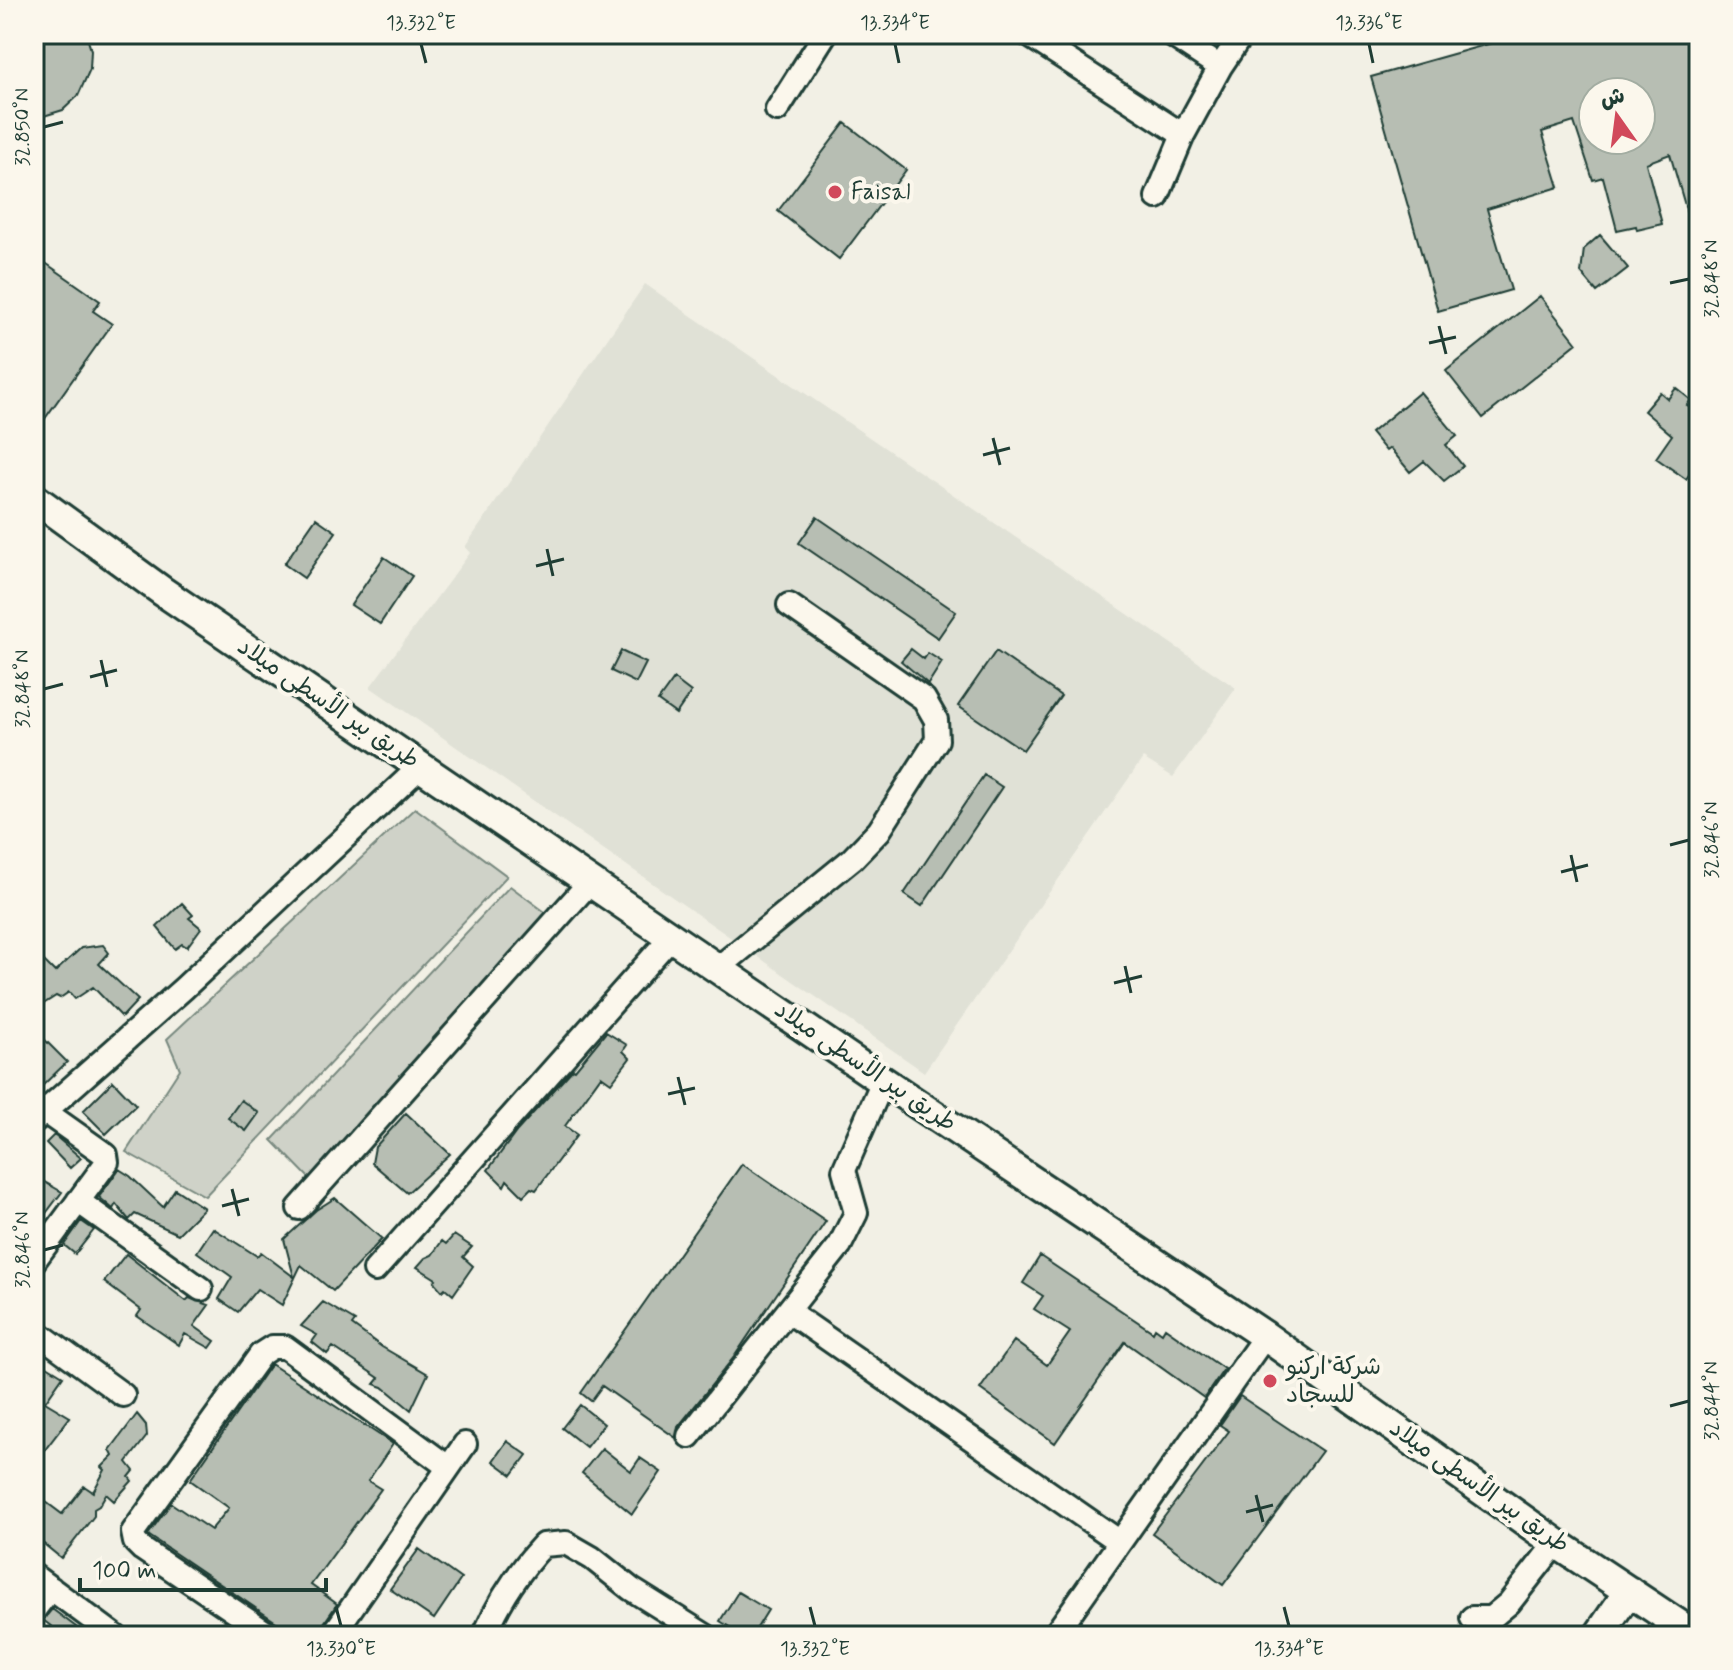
<svg xmlns="http://www.w3.org/2000/svg" width="1733" height="1670" viewBox="0 0 1733 1670" font-family="Mynerve,'Playpen Sans Arabic',sans-serif">
	<rect width="100%" height="100%" fill="#f2f0e5"/>
	<filter id="ink" filterUnits="userSpaceOnUse"><feTurbulence type="fractalNoise" baseFrequency=".0125" numOctaves="2"/><feDisplacementMap in="SourceGraphic" scale="16" xChannelSelector="R" yChannelSelector="G"/><feConvolveMatrix kernelMatrix="1 2 1 2 8 2 1 2 1" color-interpolation-filters="sRGB"/></filter>
	<g filter="url(#ink)">
		<!-- built -->
		<path fill="#e0e1d6" d="M645,284L1236,688L1173,777L1143,758L924,1072L370,687L470,553L465,547Z"/>
		<!-- green -->
		<path fill="#cfd2c8" stroke="#77887e" stroke-width="2" d="M415,808L507,876L205,1196L126,1152L180,1069L167,1039Z
			M510,886L553,918L312,1181L272,1140Z"/>
		<!-- building -->
		<path fill="#b7beb3" stroke="#1f3d34" stroke-width="2" fill-rule="evenodd" d="M34,34H86L91,50L90,69L78,96L63,110L34,119Z
			M1524,34H1699V239L1695,240L1670,154L1646,163L1662,224L1637,230L1636,226L1617,230L1603,177L1593,180L1574,122L1542,132L1559,187L1487,209L1511,290L1438,311L1371,77ZM1593,92H1641V140H1593Z
			M845,123L906,170L839,259L778,211Z
			M1600,235L1628,268L1597,292L1581,273L1584,249Z
			M34,255L100,301L93,311L112,324L34,434Z
			M1540,296L1577,343L1483,418L1446,371Z
			M1676,388L1691,400L1687,405L1699,413V461L1686,479L1656,458L1672,435L1644,411L1660,392L1668,399Z
			M1420,392L1457,436L1446,445L1463,466L1444,481L1424,461L1410,472L1390,448L1386,451L1371,433Z
			M817,517L956,612L938,638L799,543Z
			M316,518L336,532L304,578L284,564Z
			M384,557L412,576L380,624L351,605Z
			M911,649L924,659L928,653L942,662L928,684L901,661Z
			M621,651L646,663L636,683L611,671Z
			M996,651L1061,696L1023,750L958,706Z
			M674,679L691,692L676,714L658,701Z
			M984,775L1002,787L922,906L904,894Z
			M182,903L193,915L189,918L201,928L187,947L182,944L175,949L157,927Z
			M103,945L109,953L99,964L138,1000L122,1017L93,987L75,999L69,992L60,998L56,996L34,1010V964L41,958L55,972L81,948Z
			M34,1029L67,1062L40,1088L34,1081Z
			M606,1032L627,1045L623,1051L630,1058L611,1083L601,1076L565,1126L577,1135L536,1190L531,1188L523,1196L507,1180L504,1186L488,1170L517,1131L573,1069L575,1070Z
			M113,1081L136,1105L106,1134L83,1111Z
			M241,1100L259,1113L246,1131L228,1118Z
			M406,1113L450,1154L407,1193L372,1163L375,1147Z
			M54,1135L81,1158L70,1168L46,1143Z
			M742,1164L826,1221L734,1357L678,1427L676,1438L602,1386L591,1401L581,1393Z
			M119,1169L130,1176L163,1207L175,1189L204,1208L178,1234L135,1214L129,1220L116,1204L113,1209L99,1197Z
			M34,1176L62,1192L34,1229Z
			M335,1198L382,1239L333,1291L301,1265L282,1305L257,1289L238,1312L219,1299L232,1277L197,1252L213,1228L257,1256L261,1252L294,1277L284,1239L316,1210Z
			M81,1221L94,1230L75,1254L64,1245Z
			M454,1235L472,1247L463,1257L473,1266L453,1295L445,1288L442,1291L434,1282L436,1279L417,1267L425,1258L432,1255L442,1241L446,1244Z
			M126,1254L186,1301L189,1298L209,1305L194,1326L215,1341L210,1348L185,1334L179,1345L137,1316L141,1310L104,1282Z
			M1040,1256L1153,1332L1155,1328L1162,1333L1165,1328L1224,1369L1204,1398L1125,1342L1055,1443L980,1389L1014,1341L1047,1365L1070,1332L1034,1309L1043,1296L1023,1283Z
			M323,1302L355,1321L352,1325L382,1347L428,1374L411,1410L383,1387L374,1384L379,1378L333,1347L327,1354L312,1342L317,1335L301,1326Z
			M34,1358L63,1376L45,1402L70,1417L34,1464Z
			M271,1364L393,1444L368,1481L381,1489L311,1585L337,1604L315,1636H285L279,1624L148,1535L171,1503L211,1530L229,1508L190,1480Z
			M1240,1396L1322,1451L1223,1585L1152,1533L1229,1431L1220,1425Z
			M580,1405L604,1424L586,1447L562,1428Z
			M137,1414L146,1425L147,1436L127,1462L134,1471L129,1477L132,1481L114,1501L106,1494L99,1506L94,1509V1516L61,1558L34,1536V1493L62,1514L84,1486L93,1492L105,1470L102,1467L113,1456L110,1450Z
			M507,1441L527,1455L512,1475L493,1461Z
			M602,1448L631,1471L640,1458L661,1472L632,1514L582,1473Z
			M419,1549L461,1579L434,1619L390,1589Z
			M738,1592L768,1610L752,1636H744L720,1621Z
			M52,1609L76,1627L70,1636H64L43,1620Z"/>
		<g fill="none" stroke-linecap="round" stroke-linejoin="round">
			<defs>
				<path id="minor" d="M1027,34L1183,135
					M1170,34L1220,67L1242,34
					M777,110L825,34
					M1157,197L1183,135L1220,67
					M718,968L852,859L879,831L937,740L936,720L924,699L789,605
					M34,1104L106,1155L107,1162L34,1261
					M34,1121L184,988L420,767
					M78,1201L201,1289
					M299,1208L590,882
					M375,1270L671,937
					M789,1312L1120,1542
					M34,1330L123,1395
					M689,1436L840,1245L856,1213L844,1170L883,1081
					M34,1576L115,1636
					M34,1610L51,1588
					M1472,1618H1491L1509,1603L1556,1543
					M271,1636L142,1549L135,1542L133,1532L261,1354L272,1347H285L448,1467
					M332,1636L465,1444
					M484,1636C499,1601 517,1573 543,1545L566,1543L592,1558L631,1589L706,1636
					M1054,1636L1265,1336"/>
				<path id="major" d="M34,498L162,591L883,1081L1265,1336L1556,1543L1696,1636
					M1598,1636L1629,1591"/>
			</defs>
			<!-- minor casing -->
			<use href="#minor" stroke="#1f3d34" stroke-width="28"/>
			<!-- major casing -->
			<use href="#major" stroke="#1f3d34" stroke-width="34"/>
			<!-- minor -->
			<use href="#minor" stroke="#fbf7ec" stroke-width="22"/>
			<!-- major -->
			<use href="#major" stroke="#fbf7ec" stroke-width="28"/>
		</g>
	</g>
	<!-- ticks -->
	<path fill="none" stroke="#1f3d34" stroke-width="3" d="M421,44L426,63M895,44L899,63M1369,44L1373,63M44,127L63,122M1670,283L1689,279M1439,326L1446,354M1429,343L1456,337M993,438L1000,465M983,455L1010,448M547,549L553,576M536,566L564,559M101,660L107,687M90,677L117,670M44,689L63,684M1670,845L1689,840M1571,855L1577,882M1561,872L1588,865M1125,966L1131,993M1114,983L1142,976M678,1077L685,1105M668,1094L695,1088M232,1189L239,1216M222,1206L249,1199M44,1250L63,1245M1670,1406L1689,1401M1256,1495L1263,1522M1246,1512L1273,1505M336,1607L341,1626M810,1607L815,1626M1284,1607L1289,1626"/>
	<!-- markers -->
	<g fill="#d1495b" stroke="#fbf7ec" stroke-width="3">
		<circle cx="835" cy="192" r="8"/>
		<circle cx="1270" cy="1381" r="8"/>
	</g>
	<g text-anchor="middle" dominant-baseline="central" stroke-width="8" stroke-linejoin="round" paint-order="stroke">
		<!-- poi labels -->
		<g font-size="24" fill="#1f3d34" stroke="#fbf7ec" text-anchor="start">
			<text x="851" y="192">Faisal</text>
			<text x="1286" y="1367">شركة اركنو<tspan x="1286" dy="28">للسجاد</tspan></text>
		</g>
		<!-- street labels -->
		<g font-size="24" fill="#1f3d34" stroke="#fbf7ec">
			<text transform="translate(328 704) rotate(34)">طريق بير الأسطى ميلاد</text>
			<text transform="translate(865 1067) rotate(34)">طريق بير الأسطى ميلاد</text>
			<text transform="translate(1479 1487) rotate(35)">طريق بير الأسطى ميلاد</text>
		</g>
	</g>
	<!-- margin -->
	<rect width="1733" height="1670" fill="none" stroke="#fbf7ec" stroke-width="88"/>
	<!-- north arrow -->
	<g transform="translate(1617 116) rotate(346)"><circle r="38" fill="#fbf7ec" stroke="#a3ada2" stroke-width="2"/>
	<path d="M0-6L14 30L0 20L-14 30Z" fill="#d1495b"/>
	<text y="-12" font-size="22" font-weight="bold" text-anchor="middle" fill="#1f3d34">ش</text>
	</g>
	<!-- scale -->
	<path d="M80 1578v12h246v-12" fill="none" stroke="#1f3d34" stroke-width="4"/>
	<text x="92" y="1578" font-size="24" fill="#1f3d34" stroke="#fbf7ec" stroke-width="6" paint-order="stroke">100 m</text>
	<rect x="44" y="44" width="1645" height="1582" fill="none" stroke="#1f3d34" stroke-width="3"/>
	<g font-size="20" text-anchor="middle" fill="#1f3d34">
		<text x="421" y="29">13.332°E</text>
		<text x="895" y="29">13.334°E</text>
		<text x="1369" y="29">13.336°E</text>
		<text transform="translate(22 127) rotate(-90)" y="7">32.850°N</text>
		<text transform="translate(1711 279) rotate(-90)" y="7">32.848°N</text>
		<text transform="translate(22 689) rotate(-90)" y="7">32.848°N</text>
		<text transform="translate(1711 840) rotate(-90)" y="7">32.846°N</text>
		<text transform="translate(22 1250) rotate(-90)" y="7">32.846°N</text>
		<text transform="translate(1711 1401) rotate(-90)" y="7">32.844°N</text>
		<text x="341" y="1655">13.330°E</text>
		<text x="815" y="1655">13.332°E</text>
		<text x="1289" y="1655">13.334°E</text>
	</g>
</svg>
